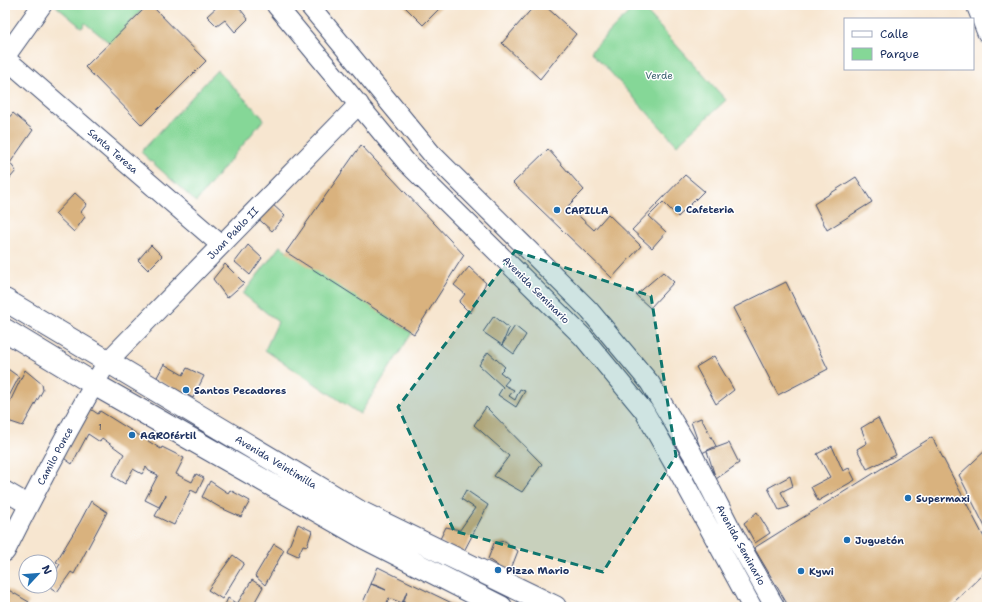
<svg xmlns="http://www.w3.org/2000/svg" width="992" height="612" viewBox="0 0 992 612" font-family="'Shantell Sans',sans-serif">
	<rect width="100%" height="100%" fill="#fff"/>
	<filter id="ink" filterUnits="userSpaceOnUse"><feTurbulence type="fractalNoise" baseFrequency=".025" numOctaves="2"/><feDisplacementMap in="SourceGraphic" scale="8" xChannelSelector="R" yChannelSelector="G"/><feConvolveMatrix kernelMatrix="1 2 1 2 8 2 1 2 1" color-interpolation-filters="sRGB"/></filter>
	<filter id="wash" filterUnits="userSpaceOnUse"><feTurbulence type="fractalNoise" baseFrequency=".012" numOctaves="4" result="noise"/><feDisplacementMap in="SourceGraphic" scale="16" xChannelSelector="R" yChannelSelector="G"/><feGaussianBlur stdDeviation="0.9" result="paint"/><feColorMatrix in="noise" values="0 0 0 0 0 0 0 0 0 0 0 0 0 0 0 0 0 1.4 0 .05"/><feComposite in="paint" operator="in"/></filter>
	<g filter="url(#wash)">
		<rect width="100%" height="100%" fill="#f7e6d0"/>
		<!-- green -->
		<path fill="#85d797" stroke="#50837a" d="M57,5H141L144,7L111,44L85,23L82,28L56,6Z
			M636,5H640L726,100L677,145L591,51Z
			M217,70L264,119L196,202L141,152Z
			M280,246L412,333L360,414L265,350L278,322L243,294Z"/>
		<g id="blocks">
			<!-- building -->
			<path fill="#d9b27e" d="M148,5H151L206,61L142,125L85,67Z
				M219,5H237L248,19L235,32L225,20L217,26L207,16Z
				M403,5H443L423,25Z
				M535,5H544L576,34L540,79L502,43Z
				M13,113L33,130L10,163L16,171L5,184V122Z
				M361,145L464,255L414,334L286,252Z
				M548,149L584,190L568,206L594,230L608,214L641,246L612,278L513,183Z
				M685,175L704,191L678,217L663,202L649,216L666,232L652,248L632,230Z
				M856,177L872,202L827,230L814,204Z
				M75,193L87,204L81,212L85,217L74,232L55,214Z
				M270,202L285,216L272,231L254,215Z
				M151,245L162,256L148,270L138,260Z
				M248,245L262,258L250,275L235,262Z
				M225,264L244,283L227,298L213,279Z
				M469,267L486,283L470,313L459,302L465,294L454,285Z
				M663,272L674,282L650,308L636,295Z
				M786,282L828,369L778,395L733,308Z
				M494,316L509,328L502,345L483,332Z
				M515,326L526,335L514,354L502,345Z
				M488,352L505,367L500,372L509,379L504,385L514,390L509,396L515,400L520,389L525,391L516,407L498,395L503,387L479,365Z
				M714,356L734,390L716,404L696,367Z
				M164,364L183,375L187,368L204,376L193,398L156,379Z
				M5,367L19,377L6,402L5,401Z
				M25,370L42,384L43,390L23,426L5,420V412Z
				M486,407L542,464L522,492L494,476L509,456L474,425Z
				M89,408L98,414L100,411L161,449L162,447L184,458L176,474L192,482L196,474L204,478L197,493L191,490L174,525L155,516L166,495L159,507L145,500L158,475L149,471L146,467L142,474L133,469L125,484L112,476L124,454L102,438L100,442L88,434L72,464L61,456Z
				M701,418L716,446L702,453L691,422Z
				M878,418L896,455L867,469L857,449L867,443L861,428Z
				M932,437L987,543V570L949,607H789L754,548Z
				M729,443L739,463L716,479L707,451Z
				M832,446L843,471L849,468L855,480L818,501L811,487L830,477L817,454Z
				M987,449V531L959,475Z
				M790,476L793,486L781,492L789,507L779,510L768,488Z
				M210,481L228,493L230,490L250,501L241,517L221,508L202,497Z
				M466,490L488,505L462,555L439,541L446,527L460,530L475,508L461,499Z
				M91,501L107,512L74,574L71,572L57,592L50,587V581L60,564L56,562L80,522Z
				M757,512L770,533L755,543L744,523Z
				M298,524L312,531L307,546L303,545L298,556L287,551Z
				M505,541L518,551L507,579L493,573L498,566L488,559L494,543Z
				M274,544L284,550L265,585L255,576Z
				M233,555L244,563L222,599L208,590Z
				M378,567L398,577L460,607H402L407,591L402,603L389,598L385,607H361L371,584L386,590L378,586L371,584Z
				M252,580L263,587L252,607H224L228,598L237,604Z
				M5,588L29,602L26,607H8L5,605Z"/>
		</g>
	</g>
	<g filter="url(#ink)">
		<use href="#blocks" fill-opacity="0" stroke="#3c4a6f" stroke-width="1"/>
		<g fill="none" stroke-linecap="round" stroke-linejoin="round">
			<defs>
				<path id="minor" d="M276,5L407,163L583,337L644,411L682,478L752,607
					M309,5L431,153L589,310L650,383L692,453L730,527L775,607
					M976,5L987,33
					M5,57L42,5
					M5,58L221,245
					M5,491L29,505
					M5,552C37,488 71,424 107,362L359,104"/>
				<path id="major" d="M5,300L360,512L555,607
					M5,330L94,384L365,538L501,607"/>
			</defs>
			<!-- minor casing -->
			<use href="#minor" stroke="#3c4a6f" stroke-width="21"/>
			<!-- major casing -->
			<use href="#major" stroke="#3c4a6f" stroke-width="24"/>
			<!-- minor -->
			<use href="#minor" stroke="#fff" stroke-width="19"/>
			<!-- major -->
			<use href="#major" stroke="#fff" stroke-width="22"/>
		</g>
	</g>
	<!-- marked area -->
	<path fill="#0f766e" fill-opacity="0.2" stroke="#0f766e" stroke-width="3" stroke-dasharray="8 5" stroke-linejoin="round" d="M515,251L651,296L676,456L603,572L454,531L398,407Z"/>
	<!-- markers -->
	<g fill="#1f6fb2" stroke="#fff" stroke-width="1.5">
		<circle cx="678" cy="209" r="4"/>
		<circle cx="557" cy="210" r="4"/>
		<circle cx="186" cy="390" r="4"/>
		<circle cx="132" cy="435" r="4"/>
		<circle cx="908" cy="498" r="4"/>
		<circle cx="847" cy="540" r="4"/>
		<circle cx="498" cy="570" r="4"/>
		<circle cx="801" cy="571" r="4"/>
	</g>
	<g text-anchor="middle" dominant-baseline="central" stroke-width="3" stroke-linejoin="round" paint-order="stroke">
		<!-- number labels -->
		<g font-size="8" fill="#4a5066">
			<text x="100" y="427">1</text>
		</g>
		<!-- park labels -->
		<g font-size="10" fill="#3b616f" stroke="#fff">
			<text x="659" y="75">Verde</text>
		</g>
		<!-- street labels -->
		<g font-size="10" fill="#1b2f5e" stroke="#fff">
			<text transform="translate(113 151) rotate(41)">Santa Teresa</text>
			<text transform="translate(233 233) rotate(-46)">Juan Pablo II</text>
			<text transform="translate(536 290) rotate(45)">Avenida Seminario</text>
			<text transform="translate(55 456) rotate(-62)">Camilo Ponce</text>
			<text transform="translate(276 462) rotate(31)">Avenida Veintimilla</text>
			<text transform="translate(741 545) rotate(61)">Avenida Seminario</text>
		</g>
		<!-- poi labels -->
		<g font-size="10" font-weight="bold" fill="#1b2f5e" stroke="#fff" text-anchor="start">
			<text x="686" y="209">Cafeteria</text>
			<text x="565" y="210">CAPILLA</text>
			<text x="194" y="390">Santos Pecadores</text>
			<text x="140" y="435">AGROfértil</text>
			<text x="916" y="498">Supermaxi</text>
			<text x="855" y="540">Juguetón</text>
			<text x="506" y="570">Pizza Mario</text>
			<text x="809" y="571">Kywi</text>
		</g>
	</g>
	<!-- margin -->
	<rect width="992" height="612" fill="none" stroke="#fff" stroke-width="20"/>
	<!-- legend -->
	<rect x="844" y="18" width="130" height="52" fill="#ffffff" stroke="#a4acbf"/>
	<rect x="852" y="31" width="20" height="6" fill="#ffffff" stroke="#a4acbf"/>
	<text x="880" y="38" font-size="12" fill="#1b2f5e">Calle</text>
	<rect x="852" y="48" width="20" height="12" fill="#85d797" stroke="#a4acbf"/>
	<text x="880" y="58" font-size="12" fill="#1b2f5e">Parque</text>
	<!-- north arrow -->
	<g transform="translate(38 574) rotate(64)"><circle r="19" fill="#ffffff" stroke="#a4acbf"/>
	<path d="M0-3L7 15L0 10L-7 15Z" fill="#1f6fb2"/>
	<text y="-6" font-size="11" font-weight="bold" text-anchor="middle" fill="#1b2f5e">N</text>
	</g>
</svg>
